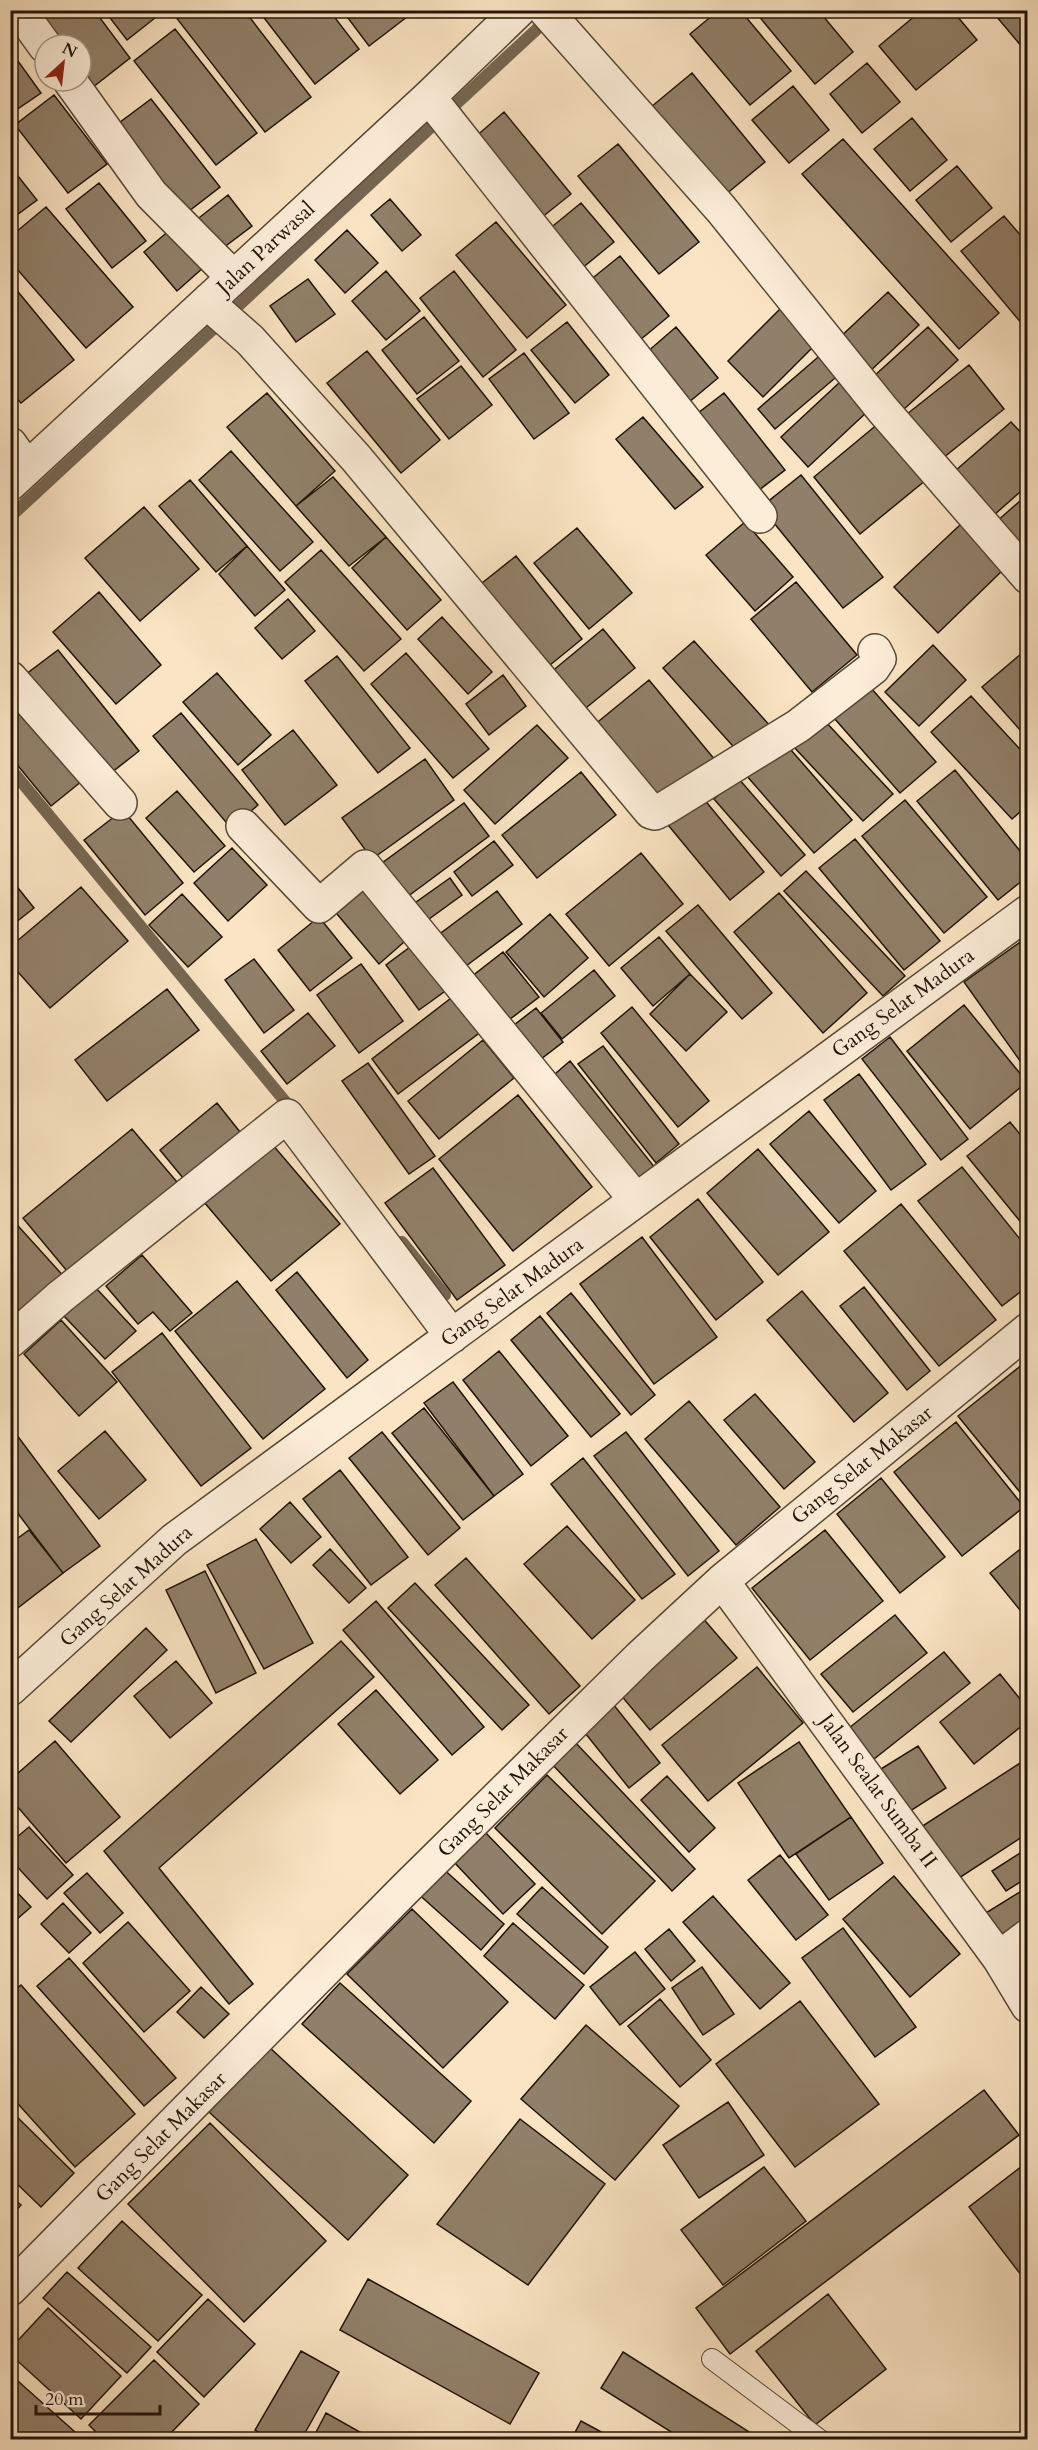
<svg xmlns="http://www.w3.org/2000/svg" width="1038" height="2450" viewBox="0 0 1038 2450" font-family="Cardo,serif">
	<rect width="100%" height="100%" fill="#fae4c3"/>
	<filter id="stains"><feTurbulence type="fractalNoise" baseFrequency=".00333" numOctaves="4"/><feColorMatrix values="0 0 0 0 .2 0 0 0 0 .09 0 0 0 0 .02 0 0 0 .5 -.17"/></filter>
	<radialGradient id="worn" r=".72"><stop offset=".6" stop-color="#630" stop-opacity="0"/><stop offset="1" stop-color="#630" stop-opacity=".3"/></radialGradient>
	<g fill="none" stroke-linecap="round" stroke-linejoin="round">
		<!-- stream -->
		<path stroke="#766651" stroke-width="12" d="M10,517L550,17
			M10,768L293,1111
			M402,1242L445,1295"/>
	</g>
	<!-- building -->
	<path fill="#918069" stroke="#201407" stroke-width="1.5" d="M46,10H94L130,58L88,91L81,81V45H53L34,20Z
		M104,10H165L127,40Z
		M183,10H244L311,97L265,132L175,16Z
		M258,10H329L359,49L315,84Z
		M342,10H416L369,46Z
		M719,10H740L791,71L750,105L690,34Z
		M761,10H818L853,52L815,84L757,14Z
		M922,10H952L977,40L916,90L879,46Z
		M991,10H1028V54Z
		M175,29L257,133L216,165L134,61Z
		M10,50L41,93L10,114Z
		M867,63L900,102L862,133L830,94Z
		M692,73L765,162L725,195L651,107Z
		M793,86L829,130L789,163L752,120Z
		M54,95L107,164L68,193L15,125Z
		M151,99L220,187L180,218L111,129Z
		M504,112L571,194L541,218L474,138Z
		M912,118L947,160L910,191L874,149Z
		M843,139L999,313L959,349L802,174Z
		M618,144L699,242L659,274L578,176Z
		M10,166L37,200L10,220Z
		M957,166L992,208L951,242L916,200Z
		M99,183L146,241L112,268L66,209Z
		M228,195L252,226L219,251L195,221Z
		M390,199L421,235L402,251L371,215Z
		M581,203L614,242L581,269L548,230Z
		M46,207L133,307L86,348L10,261V237Z
		M1004,216L1028,244V331L961,251Z
		M496,222L566,305L527,338L456,255Z
		M171,229L204,267L177,291L144,252Z
		M347,230L378,263L345,293L315,260Z
		M620,256L669,316L634,345L584,285Z
		M386,271L420,311L386,340L352,301Z
		M454,271L516,350L483,377L420,298Z
		M308,279L335,314L296,342L270,306Z
		M10,282L74,360L21,403L10,391Z
		M888,292L919,325L867,374L836,341Z
		M782,307L817,343L763,397L728,361Z
		M424,317L459,361L417,394L382,350Z
		M567,322L609,375L575,403L531,350Z
		M676,327L718,378L688,403L646,353Z
		M928,327L958,360L903,410L873,377Z
		M367,351L440,440L401,473L327,383Z
		M824,352L841,373L775,429L758,409Z
		M524,353L569,413L534,439L489,379Z
		M969,365L1004,409L943,458L907,414Z
		M461,366L492,405L449,439L417,399Z
		M840,382L868,411L808,467L781,437Z
		M267,393L335,471L296,506L227,427Z
		M724,393L785,470L754,494L693,417Z
		M643,417L703,487L675,509L616,439Z
		M1011,422L1028,440V485L994,515L955,471Z
		M879,423L926,480L860,534L814,477Z
		M231,451L313,542L280,571L199,480Z
		M801,475L883,577L843,608L761,507Z
		M333,477L386,537L349,566L296,506Z
		M190,480L247,546L216,572L159,506Z
		M1028,494V550L1024,554L996,522Z
		M144,507L199,569L140,621L85,558Z
		M745,522L793,577L755,611L706,555Z
		M961,524L1004,569L938,633L894,587Z
		M577,528L632,593L589,629L534,563Z
		M386,537L441,600L407,630L352,568Z
		M247,546L285,590L255,616L219,574Z
		M321,550L401,639L364,671L285,582Z
		M516,556L582,639L539,674L472,591Z
		M796,582L857,655L812,692L751,619Z
		M99,592L161,665L116,704L53,632Z
		M288,599L315,631L282,659L255,628Z
		M442,617L492,672L468,694L418,639Z
		M603,629L635,668L576,716L544,678Z
		M694,641L771,727L740,754L663,668Z
		M933,645L966,680L919,726L885,692Z
		M1028,648V739L982,687Z
		M58,650L139,751L102,780L21,678Z
		M406,653L489,749L453,778L371,684Z
		M337,656L410,748L378,773L305,681Z
		M217,673L271,735L238,765L183,702Z
		M503,675L526,706L489,735L466,704Z
		M863,679L936,762L900,793L827,710Z
		M649,680L715,760L654,810L588,730Z
		M10,683L87,777L51,806L10,756Z
		M971,696L1028,758V805L1012,819L931,732Z
		M181,713L258,805L231,828L153,736Z
		M823,719L893,794L863,821L793,746Z
		M537,725L568,758L495,824L464,790Z
		M293,730L337,785L285,825L242,770Z
		M784,742L852,820L814,853L746,775Z
		M425,759L454,800L372,859L342,818Z
		M955,770L1028,861V876L998,900L917,801Z
		M581,772L616,815L537,878L502,835Z
		M738,778L805,855L781,876L714,799Z
		M177,791L225,846L194,872L146,818Z
		M698,792L764,872L730,900L664,820Z
		M905,800L987,897L944,933L862,836Z
		M464,803L489,836L403,900L378,866Z
		M123,810L183,883L145,915L84,840Z
		M855,839L940,941L904,970L819,868Z
		M494,841L513,865L472,896L454,872Z
		M232,848L267,885L228,921L194,883Z
		M641,853L683,904L609,966L566,914Z
		M806,871L905,976L883,996L784,891Z
		M10,878L34,908L10,927Z
		M450,878L462,895L418,927L405,910Z
		M365,880L412,935L379,964L332,908Z
		M81,887L128,941L50,1008L10,963V947Z
		M497,891L522,924L466,966L441,933Z
		M779,893L867,993L823,1033L734,932Z
		M182,894L222,937L188,967L149,925Z
		M698,905L772,993L742,1019L666,931Z
		M550,914L588,958L544,997L506,952Z
		M319,917L352,958L310,991L278,950Z
		M659,937L690,974L653,1006L621,968Z
		M1026,938L1028,940V1072L964,982Z
		M414,944L448,989L419,1010L386,965Z
		M503,952L539,997L501,1026L466,981Z
		M254,959L294,1010L264,1033L225,980Z
		M361,964L403,1021L359,1053L317,995Z
		M594,970L615,996L562,1039L541,1013Z
		M690,974L727,1012L686,1051L650,1014Z
		M167,989L199,1030L107,1101L75,1060Z
		M455,995L482,1031L398,1094L372,1059Z
		M964,1005L1027,1082L970,1129L907,1051Z
		M632,1007L709,1101L678,1127L601,1033Z
		M536,1008L563,1042L532,1066L505,1032Z
		M308,1013L335,1046L287,1084L261,1051Z
		M890,1037L968,1139L941,1160L862,1059Z
		M483,1040L514,1078L439,1139L408,1101Z
		M603,1046L679,1144L656,1163L578,1064Z
		M570,1061L656,1169L634,1186L549,1079Z
		M368,1063L435,1156L409,1174L342,1081Z
		M859,1074L926,1164L891,1190L824,1100Z
		M518,1095L592,1187L513,1251L439,1159Z
		M217,1103L240,1132L183,1178L160,1150Z
		M809,1111L876,1191L839,1223L770,1144Z
		M1010,1122L1028,1144V1231L967,1156Z
		M132,1129L182,1188L72,1277L23,1218Z
		M272,1144L340,1224L271,1281L204,1202Z
		M758,1149L829,1232L778,1275L707,1193Z
		M962,1167L1028,1249V1286L1002,1306L918,1201Z
		M433,1168L505,1265L457,1300L385,1203Z
		M698,1199L763,1282L716,1320L650,1237Z
		M901,1204L996,1320L939,1366L844,1251Z
		M10,1217L67,1280L10,1321Z
		M642,1237L717,1337L654,1384L580,1284Z
		M142,1255L192,1313L170,1331L153,1312L138,1324L106,1286Z
		M297,1272L368,1360L347,1378L276,1290Z
		M237,1281L325,1389L263,1439L175,1331Z
		M95,1287L136,1331L105,1359L64,1316Z
		M864,1287L930,1371L907,1390L840,1306Z
		M802,1291L888,1393L854,1422L767,1320Z
		M571,1293L655,1395L631,1415L547,1313Z
		M540,1316L620,1414L591,1437L511,1340Z
		M61,1320L117,1382L79,1416L24,1354Z
		M162,1333L251,1448L201,1486L112,1372Z
		M499,1351L568,1436L531,1466L463,1380Z
		M1023,1364L1028,1369V1502L958,1416Z
		M453,1382L523,1474L494,1496L424,1403Z
		M755,1394L815,1462L784,1489L724,1420Z
		M689,1401L780,1507L736,1545L645,1439Z
		M424,1408L494,1496L463,1520L392,1433Z
		M956,1422L1024,1507L962,1556L894,1472Z
		M10,1426L100,1546L63,1573L10,1503Z
		M105,1431L146,1480L99,1519L58,1471Z
		M382,1432L460,1528L428,1555L349,1458Z
		M626,1432L719,1551L688,1576L594,1456Z
		M583,1458L675,1574L642,1599L551,1484Z
		M340,1470L408,1557L371,1585L303,1499Z
		M881,1478L945,1557L900,1593L837,1514Z
		M290,1502L321,1537L291,1563L260,1529Z
		M567,1526L635,1600L592,1639L524,1564Z
		M29,1530L63,1573L10,1614V1544Z
		M825,1530L883,1601L810,1660L752,1588Z
		M256,1539L313,1643L264,1669L207,1565Z
		M1028,1543V1620L990,1573Z
		M330,1549L366,1588L349,1603L313,1565Z
		M466,1558L580,1686L549,1714L435,1585Z
		M205,1571L256,1673L216,1693L166,1590Z
		M415,1583L529,1705L502,1730L388,1608Z
		M376,1601L484,1727L452,1755L343,1630Z
		M895,1615L927,1653L853,1712L821,1674Z
		M701,1616L737,1658L650,1730L615,1688Z
		M146,1628L167,1650L71,1742L49,1721Z
		M341,1641L374,1677L159,1868L253,1984L229,2004L104,1851Z
		M944,1652L970,1683L869,1763L844,1732Z
		M176,1661L212,1703L170,1738L134,1696Z
		M757,1667L803,1723L708,1801L662,1745Z
		M1000,1674L1028,1709V1721L974,1764L940,1722Z
		M376,1690L438,1760L400,1794L338,1724Z
		M609,1699L660,1763L629,1788L578,1724Z
		M573,1740L695,1869L672,1891L550,1762Z
		M55,1741L120,1817L66,1863L10,1798V1780Z
		M799,1742L851,1817L789,1858L738,1783Z
		M918,1746L946,1788L904,1815L876,1772Z
		M1028,1758V1833L956,1880L921,1827Z
		M547,1775L655,1881L602,1934L495,1828Z
		M667,1776L715,1828L689,1852L641,1800Z
		M851,1817L883,1863L829,1900L796,1854Z
		M29,1827L73,1875L47,1899L10,1859V1843Z
		M483,1830L535,1884L503,1914L452,1860Z
		M1028,1848V1877L1006,1891L992,1871Z
		M780,1855L828,1915L796,1940L748,1880Z
		M439,1865L504,1924L481,1950L415,1891Z
		M87,1873L123,1913L100,1933L64,1893Z
		M894,1876L960,1954L910,1997L843,1919Z
		M10,1885L31,1907L10,1925Z
		M542,1887L608,1947L584,1974L517,1914Z
		M1028,1887V1918L996,1938L981,1916Z
		M713,1896L790,1983L760,2009L683,1922Z
		M63,1903L91,1933L69,1953L41,1924Z
		M412,1909L508,2002L443,2068L347,1974Z
		M128,1922L190,1991L144,2032L83,1963Z
		M513,1923L584,1985L555,2019L484,1956Z
		M843,1928L916,2027L875,2057L802,1958Z
		M669,1929L695,1961L671,1981L645,1949Z
		M635,1952L665,1989L620,2025L590,1987Z
		M69,1958L176,2078L144,2106L37,1986Z
		M702,1967L734,2014L703,2035L672,1988Z
		M340,1983L471,2101L434,2143L302,2024Z
		M21,1985L135,2114L75,2167L10,2095V1994Z
		M201,1987L229,2014L204,2038L177,2012Z
		M660,1999L711,2060L680,2087L628,2026Z
		M800,2001L879,2104L795,2167L716,2064Z
		M586,2025L679,2106L615,2180L521,2099Z
		M269,2047L408,2175L348,2240L209,2112Z
		M984,2090L1019,2135L730,2354L696,2308Z
		M728,2102L764,2155L699,2198L663,2145Z
		M10,2110L74,2173L41,2207L10,2177Z
		M520,2119L605,2184L528,2285L437,2224Z
		M210,2123L326,2241L244,2322L128,2204Z
		M1026,2163L1028,2165V2284L969,2207Z
		M764,2167L806,2221L723,2285L681,2230Z
		M10,2195L21,2205L10,2217Z
		M122,2221L202,2295L158,2341L78,2268Z
		M67,2272L151,2347L127,2373L43,2298Z
		M368,2279L539,2373L510,2424L340,2330Z
		M828,2294L886,2369L815,2425L756,2351Z
		M208,2299L255,2344L204,2397L157,2352Z
		M48,2308L121,2376L81,2419L10,2354V2349Z
		M301,2351L339,2372L301,2440H271L255,2430Z
		M623,2352L762,2440H684L601,2388Z
		M154,2360L199,2404L164,2440H104L89,2425Z
		M10,2374L84,2440H10Z
		M326,2413L374,2440H312Z
		M581,2421L616,2440H571Z"/>
	<g fill="none" stroke-linecap="round" stroke-linejoin="round">
		<defs>
			<path id="lane" d="M712,2359L820,2440"/>
			<path id="street" d="M19,10L45,46
				M545,10L721,209L883,410L1028,577
				M70,81L151,194L233,277
				M429,97L760,516
				M209,300L218,312L250,340L356,458L651,812L655,813L665,808L798,726L873,668L879,659L875,651
				M10,444L27,468
				M10,484L429,97L519,10
				M10,678L120,803
				M243,826L319,906L365,867L636,1200
				M10,1341L60,1297L287,1116L452,1336
				M722,1581L999,1958L1028,2006
				M10,1689L174,1540L1028,912
				M999,1958L1028,1936
				M10,2289L404,1890L640,1657L722,1581L1028,1330"/>
		</defs>
		<!-- lane casing -->
		<use href="#lane" stroke="#564836" stroke-width="22"/>
		<!-- street casing -->
		<use href="#street" stroke="#564836" stroke-width="36"/>
		<!-- lane -->
		<use href="#lane" stroke="#fcedd8" stroke-width="20"/>
		<!-- street -->
		<use href="#street" stroke="#fcedd8" stroke-width="33"/>
	</g>
	<g text-anchor="middle" dominant-baseline="central" stroke-width="6" stroke-linejoin="round" paint-order="stroke">
		<!-- street labels -->
		<g font-size="21" fill="#201407" stroke="#fcedd8">
			<text transform="translate(266 248) rotate(-43)">Jalan Parwasal</text>
			<text transform="translate(903 1003) rotate(-36)">Gang Selat Madura</text>
			<text transform="translate(512 1292) rotate(-36)">Gang Selat Madura</text>
			<text transform="translate(862 1465) rotate(-39)">Gang Selat Makasar</text>
			<text transform="translate(126 1586) rotate(-42)">Gang Selat Madura</text>
			<text transform="translate(878 1791) rotate(54)">Jalan Sealat Sumba II</text>
			<text transform="translate(503 1792) rotate(-45)">Gang Selat Makasar</text>
			<text transform="translate(161 2137) rotate(-45)">Gang Selat Makasar</text>
		</g>
	</g>
	<!-- margin -->
	<rect width="1038" height="2450" fill="none" stroke="#fae4c3" stroke-width="36"/>
	<rect x="12" y="12" width="1014" height="2426" fill="none" stroke="#201407" stroke-width="3"/>
	<rect x="18" y="18" width="1002" height="2414" fill="none" stroke="#201407" stroke-width="1.5"/>
	<!-- north arrow -->
	<g transform="translate(63 63) rotate(27)"><circle r="28" fill="#fcedd8" stroke="#a49684" stroke-width="1.5"/>
	<path d="M0-4.5L10 22L0 15L-10 22Z" fill="#8f2418"/>
	<text y="-9" font-size="16" font-weight="bold" text-anchor="middle" fill="#201407">N</text>
	</g>
	<!-- scale -->
	<path d="M36 2405v9h124v-9" fill="none" stroke="#201407" stroke-width="3"/>
	<text x="45" y="2405" font-size="18" fill="#201407" stroke="#fcedd8" stroke-width="4.5" paint-order="stroke">20 m</text>
	<rect width="100%" height="100%" filter="url(#stains)"/>
	<rect width="100%" height="100%" fill="url(#worn)"/>
</svg>
